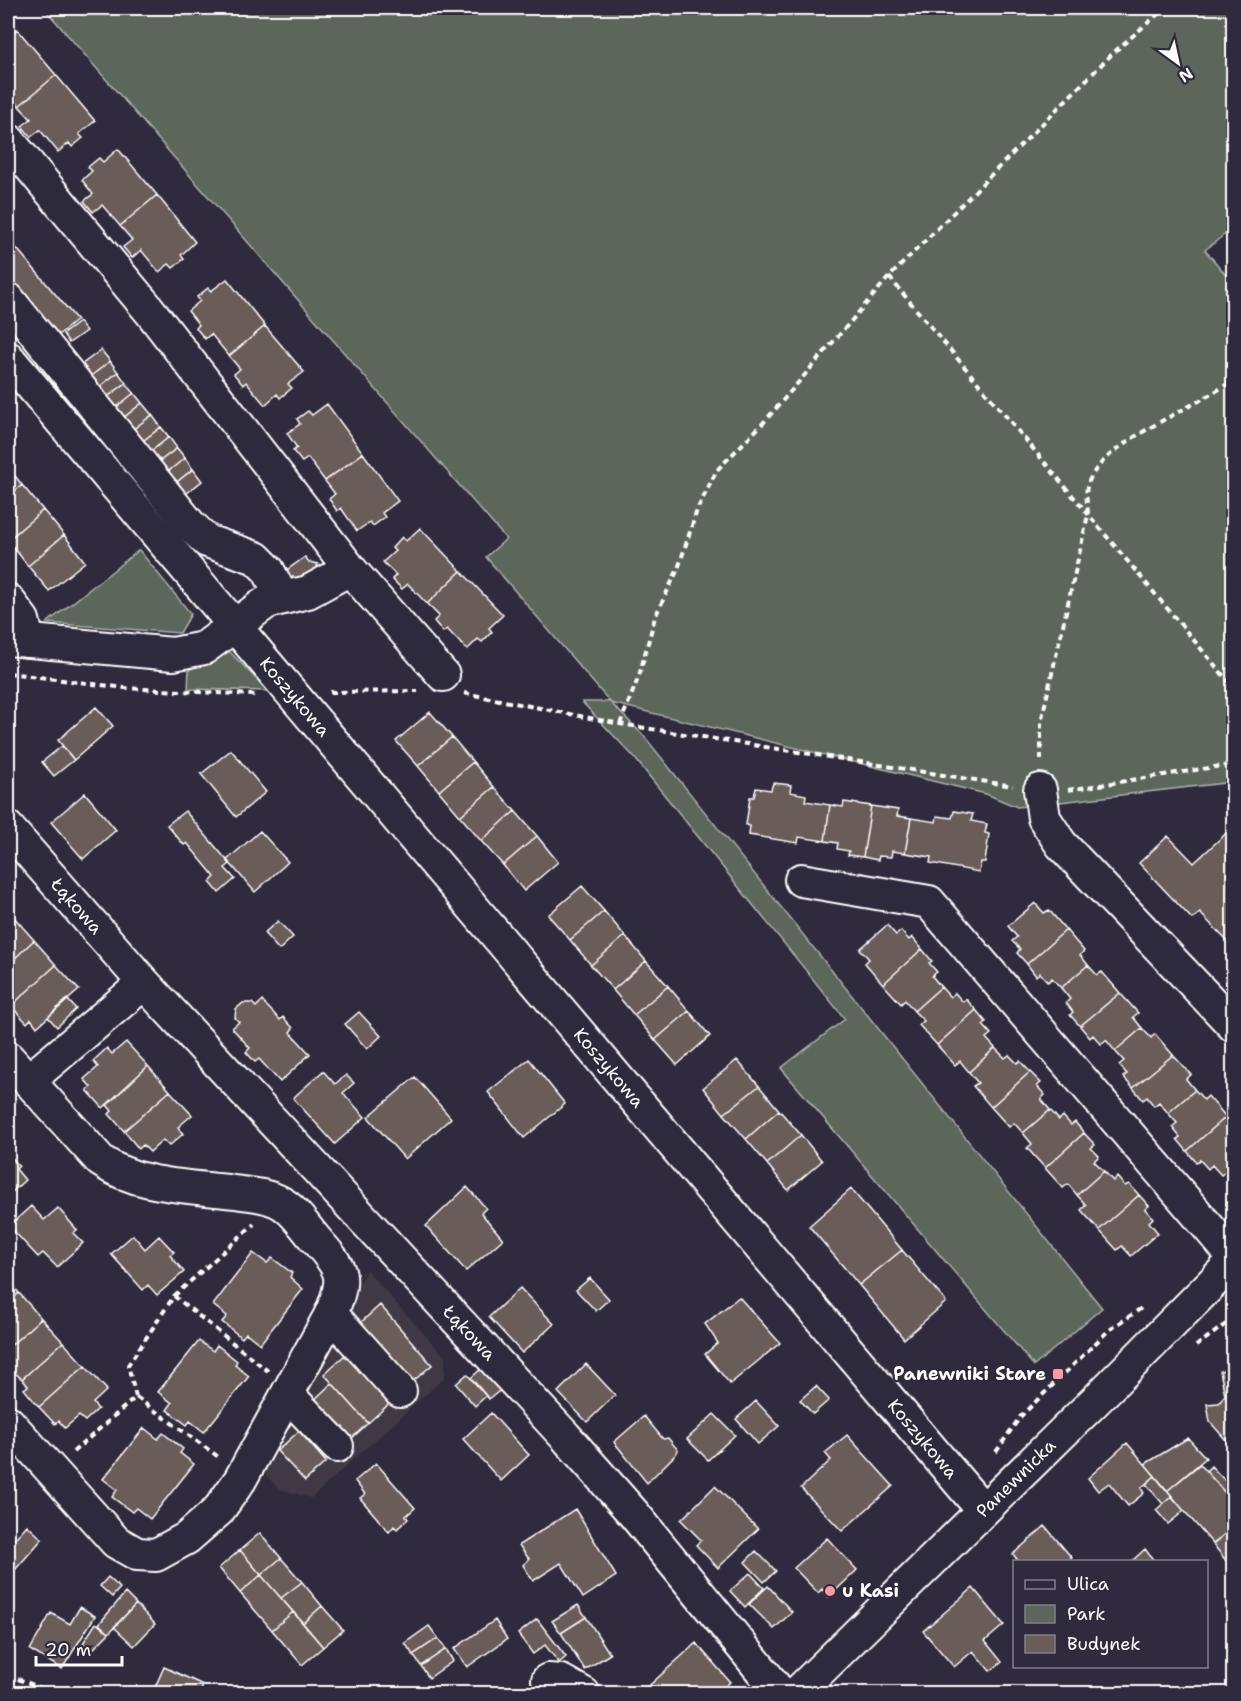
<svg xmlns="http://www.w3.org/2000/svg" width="1241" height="1701" viewBox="0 0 1241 1701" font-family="'Shantell Sans',sans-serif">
	<rect width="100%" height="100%" fill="#2f2a3d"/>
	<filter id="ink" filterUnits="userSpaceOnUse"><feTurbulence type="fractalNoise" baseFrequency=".0167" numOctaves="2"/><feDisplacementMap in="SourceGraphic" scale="12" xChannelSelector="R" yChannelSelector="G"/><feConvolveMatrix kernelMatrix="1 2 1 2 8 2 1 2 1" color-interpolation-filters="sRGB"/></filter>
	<g filter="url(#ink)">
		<!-- built -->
		<path fill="#413945" d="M366,1270L445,1357V1377L311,1498L279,1489L262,1471Z"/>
		<!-- green -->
		<path fill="#5c665a" stroke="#aeb2ac" stroke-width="1.5" d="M44,8H1233V228L1205,250L1233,283V782L1017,807L986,794L611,703L644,736L1102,1308L1034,1366L781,1068L845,1019L633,756L582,702H610L486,557L506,539Z
			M139,550L191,614L180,633L47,623Z
			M226,648L268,691L188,689L189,670Z"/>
		<!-- building -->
		<path fill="#6a5c58" stroke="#fff" stroke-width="1.5" d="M17,29L56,75L19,106L8,91V37Z
			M56,75L95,121L79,134L83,138L72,147L69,143L58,152L40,130L31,137L22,126L31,119L19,106Z
			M118,149L157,195L120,226L102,205L93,212L84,201L93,194L82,180L92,171L88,167L99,158L103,162Z
			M157,195L195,242L181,255L184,259L173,268L169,264L159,272L141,250L132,258L123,247L132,240L120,226Z
			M8,238L77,320L56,337L8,278Z
			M227,279L265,326L229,356L211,334L205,339L196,328L199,325L188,311L200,301L197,297L208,288L211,291Z
			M79,322L86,331L69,343L63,334Z
			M265,326L304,372L288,384L292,388L280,398L277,394L265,405L246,382L243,385L234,374L240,369L229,356Z
			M101,350L110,361L90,377L81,365Z
			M110,361L118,372L98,388L90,377Z
			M118,372L126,383L106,398L98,388Z
			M126,383L134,393L114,409L106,398Z
			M134,393L142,403L122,419L114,409Z
			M142,403L152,415L131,431L122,419Z
			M327,404L363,453L325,481L308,458L302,462L293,451L297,448L287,433L300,424L297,419L308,411L312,415Z
			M152,415L161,427L140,443L131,431Z
			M161,427L169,437L149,453L140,443Z
			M169,437L177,448L156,464L149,453Z
			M177,448L185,458L165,474L156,464Z
			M363,453L398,501L382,513L385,517L373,526L370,522L357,531L341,508L337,511L329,499L335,494L325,481Z
			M185,458L193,469L173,485L165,474Z
			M8,467L22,485L8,497Z
			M193,469L202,481L182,497L173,485Z
			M22,485L43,510L8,540V497Z
			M43,510L64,535L28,566L8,540Z
			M420,528L461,571L427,604L408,584L402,589L392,579L396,575L383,562L395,551L392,548L402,537L406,541Z
			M64,535L85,562L49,591L28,566Z
			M305,557L309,562L318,564L316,570L303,580L286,575L284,572Z
			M461,571L503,615L489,628L492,632L482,642L478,639L467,650L447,629L443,632L434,621L439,616L427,604Z
			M96,707L113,726L74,760L58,740Z
			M430,712L452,737L418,766L396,741Z
			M452,737L473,762L439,791L418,766Z
			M62,746L74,760L54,776L42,762Z
			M231,750L266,792L236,817L201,774Z
			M473,762L494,787L460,816L439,791Z
			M773,783L791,785L790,792L806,795L805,801L830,805L825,841L799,837L798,843L749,835L750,826L746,825L750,797H754L756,788L771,790Z
			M494,787L515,811L481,841L460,816Z
			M85,793L116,830L83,859L51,822Z
			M844,802L871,806L863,857L848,855L849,851L837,849L838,843L825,841L830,805L843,807Z
			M871,806L898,810L897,816L911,818L905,853L892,851L891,857L879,856L878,860L863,857Z
			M185,811L230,864L225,868L235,879L219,893L210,882L215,877L187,843L184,845L167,825Z
			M515,811L537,836L503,865L481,841Z
			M954,811L973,814L971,821L987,824L985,833L989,834L985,862H981L979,872L930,863L931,857L905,853L911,818L936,822L937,816L952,818Z
			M1234,826V880L1229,885L1234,890V948L1200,913L1192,919L1139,863L1168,836L1194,863Z
			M260,831L288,862L255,892L227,860Z
			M537,836L558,862L524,891L503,865Z
			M582,886L604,911L570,940L548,915Z
			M1035,903L1044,913L1049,910L1066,930L1027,964L1017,953L1020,949L1012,941L1017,937L1008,926Z
			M604,911L625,936L591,965L570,940Z
			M13,916L34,940L8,965V921Z
			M278,921L293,937L279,950L264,933Z
			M887,925L896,935L901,931L909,940L912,937L922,949L883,984L865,963L869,959L860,949Z
			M1066,930L1084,951L1080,955L1088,965L1061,988L1052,978L1048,982L1040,973L1036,976L1027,964Z
			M625,936L646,961L613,990L591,965Z
			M34,940L56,965L11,1006L8,1002V965Z
			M922,949L932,961L929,963L937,972L932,976L941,987L914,1011L905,1000L901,1004L883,984Z
			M646,961L668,986L634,1015L613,990Z
			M56,965L79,990L37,1027L31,1019L27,1023L11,1006Z
			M1088,965L1097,975L1102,972L1120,993L1080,1026L1070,1015L1073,1012L1066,1003L1070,999L1061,988Z
			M668,986L689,1011L655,1040L634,1015Z
			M941,987L950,997L955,993L963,1002L966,999L976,1010L937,1045L919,1025L924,1021L914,1011Z
			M1120,993L1138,1013L1133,1017L1142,1028L1115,1051L1106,1040L1101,1044L1093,1035L1090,1038L1080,1026Z
			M67,999L76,1009L57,1027L48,1017Z
			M262,1001L280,1020L283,1017L293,1028L290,1032L310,1054L280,1082L259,1059L255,1062L246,1052L250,1048L232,1028L239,1022L235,1018L236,1009L243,1003H252L256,1007Z
			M976,1010L986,1022L983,1025L991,1034L986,1038L995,1048L969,1072L960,1061L955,1065L937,1045Z
			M689,1011L710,1036L677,1065L655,1040Z
			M359,1012L381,1036L367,1049L345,1024Z
			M1142,1028L1151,1038L1155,1034L1173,1055L1133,1088L1123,1077L1127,1074L1119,1065L1124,1061L1115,1051Z
			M126,1042L148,1066L103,1108L87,1090L91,1087L84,1079L98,1067L93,1061L107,1048L112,1054Z
			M995,1048L1005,1058L1009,1055L1017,1063L1020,1061L1030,1072L991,1107L973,1086L978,1083L969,1072Z
			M1173,1055L1191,1075L1186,1079L1195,1090L1168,1113L1159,1102L1154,1106L1147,1097L1143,1100L1133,1088Z
			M529,1059L565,1104L524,1138L488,1092Z
			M737,1060L759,1086L724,1114L703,1088Z
			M148,1066L170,1091L124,1131L109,1114L112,1111L107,1105Z
			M323,1071L335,1084L346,1075L354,1083L343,1093L365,1117L335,1144L293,1098Z
			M1030,1072L1041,1083L1037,1086L1045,1095L1041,1099L1050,1110L1023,1133L1014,1123L1009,1127L991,1107Z
			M415,1077L451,1118L405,1159L368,1117Z
			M759,1086L779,1110L746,1139L724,1114Z
			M1195,1090L1204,1100L1208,1096L1226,1117L1187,1151L1177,1139L1180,1137L1172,1127L1177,1123L1168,1113Z
			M170,1091L192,1115L178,1127L183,1134L169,1146L163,1140L150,1152L143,1145L139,1149L124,1131Z
			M779,1110L801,1135L767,1164L746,1139Z
			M1050,1110L1059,1120L1063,1116L1071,1125L1075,1122L1084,1133L1045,1168L1027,1148L1032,1144L1023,1133Z
			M1226,1117L1234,1125V1165L1221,1175L1212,1165L1208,1169L1200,1160L1196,1162L1187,1151Z
			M1084,1133L1095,1145L1091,1148L1099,1156L1094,1161L1104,1171L1077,1195L1068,1184L1063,1188L1045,1168Z
			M801,1135L822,1161L788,1190L767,1164Z
			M8,1153L19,1166L16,1169L25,1180L8,1196Z
			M1104,1171L1113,1181L1117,1177L1125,1186L1129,1184L1139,1195L1099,1230L1081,1210L1086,1205L1077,1195Z
			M467,1187L486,1208L481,1213L503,1239L466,1271L426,1226Z
			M851,1189L902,1250L859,1285L809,1226Z
			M1139,1195L1149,1206L1145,1209L1153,1218L1149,1222L1158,1233L1131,1256L1122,1246L1117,1250L1099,1230Z
			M31,1206L44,1220L58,1208L77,1230L73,1233L83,1243L57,1267L43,1253L38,1257L9,1226Z
			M133,1235L145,1249L159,1236L174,1252L170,1255L184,1272L157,1295L148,1285L143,1290L111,1254Z
			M902,1250L946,1302L904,1339L859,1285Z
			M253,1253L267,1263L272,1258L292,1273L290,1277L303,1289L260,1344L246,1333L242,1338L222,1322L227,1316L213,1305Z
			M590,1278L609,1299L596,1311L576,1290Z
			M8,1280L19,1293L8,1303Z
			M520,1288L554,1324L522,1353L489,1317Z
			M19,1293L41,1318L8,1348V1303Z
			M739,1297L780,1343L730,1384L705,1354L718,1343L705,1324Z
			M380,1305L432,1365L411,1383L358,1325Z
			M41,1318L63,1342L22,1379L15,1373L12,1376L8,1371V1348Z
			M199,1341L213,1351L217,1345L237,1361L235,1365L249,1376L204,1432L190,1421L187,1425L167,1410L172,1403L158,1392Z
			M63,1342L85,1366L39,1407L24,1389L28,1386L22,1379Z
			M345,1355L389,1404L368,1423L324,1374Z
			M586,1364L615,1395L587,1422L558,1392Z
			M85,1366L107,1390L93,1403L98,1409L85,1421L79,1416L65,1428L59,1421L55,1424L39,1407Z
			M483,1367L502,1389L489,1399L471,1378Z
			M1234,1368V1449L1210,1422L1207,1404L1219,1403L1225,1395L1220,1371Z
			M467,1374L486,1396L475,1406L456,1384Z
			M332,1383L368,1423L348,1442L312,1402Z
			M816,1386L829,1400L813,1414L800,1400Z
			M756,1401L779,1426L758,1444L736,1419Z
			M491,1413L529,1455L501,1481L463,1439Z
			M714,1414L735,1435L708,1460L687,1439Z
			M644,1416L663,1439L668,1438L678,1450L676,1454L647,1483L614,1442Z
			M144,1428L158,1439L163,1433L183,1449L180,1453L194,1464L150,1519L136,1508L132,1512L112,1497L117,1490L103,1479Z
			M299,1431L326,1462L305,1481L277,1451Z
			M847,1435L893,1486L842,1531L801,1488L831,1460L825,1453Z
			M1188,1438L1206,1458L1167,1491L1145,1464Z
			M1127,1443L1155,1476L1141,1488L1144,1493L1128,1506L1109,1483L1098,1491L1088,1478Z
			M376,1463L415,1508L406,1516L408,1519L397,1529L394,1526L389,1532L360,1498L365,1494L355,1481Z
			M1200,1464L1234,1503V1526L1213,1544L1167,1491Z
			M1211,1466L1234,1490V1503L1206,1471Z
			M1155,1476L1172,1496L1163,1504L1146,1484Z
			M715,1486L758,1529L718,1568L696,1545L701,1540L681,1520Z
			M1172,1496L1184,1511L1168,1524L1156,1510Z
			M575,1509L616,1576L583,1598L561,1563L533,1581L523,1565L529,1559L519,1545Z
			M27,1525L42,1539L15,1570L8,1563V1546Z
			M1045,1526L1072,1558L1067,1562H1019L1013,1554Z
			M1234,1526V1565L1231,1567L1213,1544Z
			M260,1533L281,1558L261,1575L240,1550Z
			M827,1538L857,1570L829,1597L822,1589L818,1593L794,1568Z
			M1145,1549L1155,1562H1131Z
			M240,1550L261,1575L240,1593L219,1568Z
			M756,1551L776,1571L764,1582L745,1562Z
			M281,1558L302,1582L281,1598L261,1575Z
			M750,1573L764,1588L745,1607L730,1591Z
			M261,1575L293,1612L272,1630L240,1593Z
			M108,1577L120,1588L112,1597L100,1586Z
			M302,1582L322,1606L303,1623L281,1598Z
			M768,1586L792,1612L774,1629L749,1604Z
			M973,1588L1004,1625L985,1641L1002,1662L990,1671L973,1651L954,1667L923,1631Z
			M125,1593L136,1604L109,1633L99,1624Z
			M136,1604L155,1624L134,1646L114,1627Z
			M578,1605L586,1617L561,1633L552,1621Z
			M322,1606L343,1630L323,1647L303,1623Z
			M80,1607L95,1616L62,1669L30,1650L51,1613L70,1624Z
			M293,1612L323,1647L302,1665L272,1630Z
			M586,1617L610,1654L585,1670L561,1633Z
			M537,1619L566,1657L559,1663L545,1645L533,1654L518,1634Z
			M495,1620L507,1639L467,1667L454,1649Z
			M96,1623L109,1633L92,1650L83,1643Z
			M429,1626L438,1638L413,1655L405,1643Z
			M438,1638L446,1649L421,1666L413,1655Z
			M696,1643L730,1682L717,1694H640Z
			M446,1649L453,1661L429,1678L421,1666Z
			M164,1667L203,1685L200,1694H152Z"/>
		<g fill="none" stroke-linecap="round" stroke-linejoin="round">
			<defs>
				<g id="minor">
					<path d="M8,140L150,311L350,569L443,675"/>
					<path d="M8,299L190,525L207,541L256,558L268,570L282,597"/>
					<path id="s1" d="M8,358L982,1509"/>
					<path d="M8,600L23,620L28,641"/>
					<path d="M8,639L173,654L204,648L267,602L308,592L350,569"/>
					<path d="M1040,790L1044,818L1061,844L1234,1026"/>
					<path id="s2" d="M8,828L144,983L565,1436L634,1514L781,1694"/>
					<path d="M801,880L929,902L1234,1257"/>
					<path d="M8,1058L101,1161C138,1187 190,1186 234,1192C250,1194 269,1195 283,1204C296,1212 307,1230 317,1241C344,1271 346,1277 331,1314L240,1480L218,1511L187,1538L156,1555L137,1554L116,1542L8,1422"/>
					<path d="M28,1081L144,983"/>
					<path d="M331,1314L400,1391"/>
					<path d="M288,1395L337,1446"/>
					<path d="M548,1680L561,1681L584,1694"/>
					<path id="s3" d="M796,1694L1099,1397L1234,1261"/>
				</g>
			</defs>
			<!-- minor casing -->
			<use href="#minor" stroke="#fff" stroke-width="36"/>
			<!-- path -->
			<path stroke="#fff" stroke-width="4" stroke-dasharray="6 4.5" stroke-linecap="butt" d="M889,277L1234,688
				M8,673L125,688L255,695
				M330,692L418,691
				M464,693L620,724L1013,786
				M620,724L639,676L655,617L678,569L697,510L717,470L766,420L889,277L1113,53L1165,8
				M1041,760V722L1088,515C1088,506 1085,495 1087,487C1098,442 1198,408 1234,379
				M1068,790L1234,764
				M174,1296L254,1224
				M1196,1346L1234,1318
				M136,1397L128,1365L174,1296L268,1371
				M73,1452L136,1397L220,1458
				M996,1452L1020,1417L1108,1331L1143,1307
				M8,1675L56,1694"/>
			<!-- minor -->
			<use href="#minor" stroke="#2f2a3d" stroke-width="32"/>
		</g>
	</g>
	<!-- markers -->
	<g fill="#ff9aa2" stroke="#2f2a3d" stroke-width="2">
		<rect x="1052" y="1368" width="12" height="12" rx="3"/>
		<circle cx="830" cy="1591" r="6"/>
	</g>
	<g text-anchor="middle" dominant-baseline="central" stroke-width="4.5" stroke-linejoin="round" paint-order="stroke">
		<!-- street labels -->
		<g font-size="18" fill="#fff" stroke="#2f2a3d">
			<text stroke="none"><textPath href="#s1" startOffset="444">Koszykowa</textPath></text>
			<text stroke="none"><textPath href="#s2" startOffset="104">Łąkowa</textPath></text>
			<text stroke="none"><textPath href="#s1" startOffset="930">Koszykowa</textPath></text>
			<text stroke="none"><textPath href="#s2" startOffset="684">Łąkowa</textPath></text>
			<text stroke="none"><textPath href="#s1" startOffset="1416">Koszykowa</textPath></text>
			<text stroke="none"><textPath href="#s3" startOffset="308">Panewnicka</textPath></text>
		</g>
		<!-- poi labels -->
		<g font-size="18" font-weight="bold" fill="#fff" stroke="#2f2a3d" text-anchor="end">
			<text x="1046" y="1374">Panewniki Stare</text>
			<text x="842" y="1591" text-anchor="start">u Kasi</text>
		</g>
	</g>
	<!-- margin -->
	<rect width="1241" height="1701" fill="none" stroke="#2f2a3d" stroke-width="30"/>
	<rect x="15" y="15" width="1211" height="1671" fill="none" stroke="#fff" stroke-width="2" filter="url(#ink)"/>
	<!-- legend -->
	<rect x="1013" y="1560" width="195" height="108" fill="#2f2a3d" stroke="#827f8b" stroke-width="1.5"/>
	<rect x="1025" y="1580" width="30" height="9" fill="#2f2a3d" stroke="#827f8b" stroke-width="1.5"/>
	<text x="1067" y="1590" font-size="18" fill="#ffffff">Ulica</text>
	<rect x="1025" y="1605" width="30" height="18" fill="#5c665a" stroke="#827f8b" stroke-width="1.5"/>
	<text x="1067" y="1620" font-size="18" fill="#ffffff">Park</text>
	<rect x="1025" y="1635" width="30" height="18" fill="#6a5c58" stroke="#827f8b" stroke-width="1.5"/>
	<text x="1067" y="1650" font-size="18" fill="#ffffff">Budynek</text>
	<!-- north arrow -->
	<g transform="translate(1178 63) rotate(147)" stroke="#2f2a3d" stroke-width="4.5" paint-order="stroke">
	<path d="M0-4.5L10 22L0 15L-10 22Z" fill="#ffffff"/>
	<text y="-9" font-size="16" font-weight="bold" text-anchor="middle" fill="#ffffff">N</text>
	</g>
	<!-- scale -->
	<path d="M36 1656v9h86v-9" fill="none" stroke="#ffffff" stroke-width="3"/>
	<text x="45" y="1656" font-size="18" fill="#ffffff" stroke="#2f2a3d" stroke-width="4.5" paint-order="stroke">20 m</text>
</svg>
